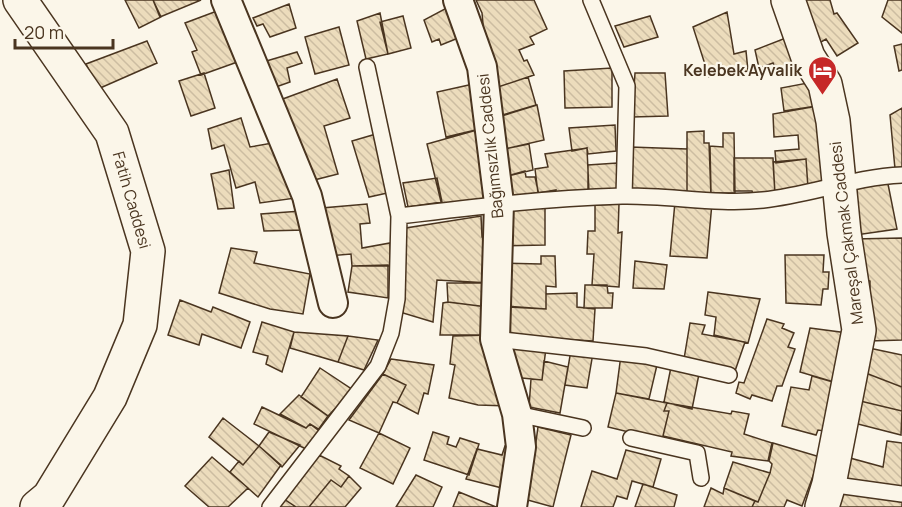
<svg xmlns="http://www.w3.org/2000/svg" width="902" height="507" viewBox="0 0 902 507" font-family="Manrope,sans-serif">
	<defs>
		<pattern id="building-back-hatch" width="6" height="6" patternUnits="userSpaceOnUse" patternTransform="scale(1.5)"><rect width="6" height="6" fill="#ecdcbc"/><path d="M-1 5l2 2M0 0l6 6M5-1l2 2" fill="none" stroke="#ccbda1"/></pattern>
	</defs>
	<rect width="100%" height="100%" fill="#fbf6e9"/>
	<!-- building -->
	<path fill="url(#building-back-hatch)" stroke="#4a3520" stroke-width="1.5" d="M125,0H153L161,17L139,28Z
		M153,0H201L160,17Z
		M476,0H534L547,29L530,37L534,44L519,50L524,61L527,60L534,75L489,90L482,13Z
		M794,0H830L834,14L837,13L858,43L837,56L826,39L811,48Z
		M888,0H902V33L882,17Z
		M456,3L468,34L441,45L439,39L432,42L424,20Z
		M289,4L296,28L270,37L263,24L257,26L253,18Z
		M225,8L243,60L201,75L192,52L197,50L185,23Z
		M727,12L734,54L746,51L748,71L709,77L693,27Z
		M380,13L388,54L366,59L357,21Z
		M403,16L411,48L388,54L380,22Z
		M650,16L658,37L624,47L615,26Z
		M339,27L349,65L315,74L305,37Z
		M791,36L805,63L779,77L773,63L759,68L755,50Z
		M147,41L157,63L98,89L86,64Z
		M902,44V70L899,71L894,46Z
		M297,52L302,63L287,68L290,82L273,88L263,62Z
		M612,68V107L565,108L564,71Z
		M204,73L215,108L191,116L179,81Z
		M635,73H665L668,116L632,117Z
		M528,77L536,105L492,118L489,90Z
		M337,79L350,118L324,126L338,174L314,180L280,100Z
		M818,81L823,105L784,111L781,88Z
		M478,83L484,128L446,137L437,92Z
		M537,105L544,140L500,150L495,118Z
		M823,105L833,184L808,188L806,159L776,163L775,151L799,149L798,135L774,137L773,114Z
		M902,108V168L895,169L890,115Z
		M241,118L250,147L278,142L296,198L260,203L255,182L236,188L224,145L212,149L208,129Z
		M615,125L616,151L588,154L587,148L572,151L569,128Z
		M484,128L496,199L442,206L427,144Z
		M704,131V143H709L711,197L687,192V132Z
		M723,133H734L735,193H711L710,146L723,147Z
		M376,134L392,192L369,197L352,141Z
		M529,144L533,170L504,177L500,150Z
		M630,147L687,149V192L631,190Z
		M587,148L589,193L556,194V190L538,193L535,169L548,167L545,154Z
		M734,158H773L775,194H753L752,191H734Z
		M806,159L808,188L775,194L773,162Z
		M617,163L619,188L588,191V165Z
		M229,170L234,208L218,209L211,174Z
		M525,171L526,177H535L539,195H506L504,177Z
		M437,178L442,202L408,207L403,183Z
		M888,184L897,229L849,236L844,187Z
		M675,202L712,203L707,258L670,256Z
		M367,204L370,223L360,224L362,248L390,243L391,266H352L351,254L328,256L322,208Z
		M619,204L618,233L622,232L619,287L592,285L594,254H587L588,231H595V205Z
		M545,207V245L502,246V209Z
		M301,211L305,230L264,231L261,214Z
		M481,216L482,237H487L490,283L437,280L433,322L403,313L406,228Z
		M902,238V340L869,341L870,281L859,279L854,239Z
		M231,248L257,252L254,263L310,274L303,314L270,309L219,293Z
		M785,255H824L823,272H829L828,289H823L821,305L786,303Z
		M541,256H555L556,287L546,286V309L503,306L502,263L541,264Z
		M635,261L667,265L664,289L633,288Z
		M388,265V298L348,292L352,266Z
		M447,283H490L487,307L448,302Z
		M585,285H607L608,293H613L612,308H584Z
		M708,292L760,299L748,343L714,335L716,317L705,315Z
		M577,293V307L595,309L593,341L506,336L507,307L546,309V294Z
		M180,300L211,312L213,307L250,322L241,348L202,334L199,345L168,335Z
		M448,302L487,307L491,335H440L443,303Z
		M767,319L784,324L782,328L794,333L788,347L795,349L782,386H777L772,401L752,395L750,399L736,393L739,382L744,383Z
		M262,322L294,332L282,372L266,364L268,356L253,352Z
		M690,323L705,325L702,334L745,342L735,371L684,359Z
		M810,328L855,334L844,385L800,372Z
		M294,332L348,336L338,362L290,348Z
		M491,335L508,406L478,405L449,398L455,365L450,364L453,336Z
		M348,336L378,340L364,370L338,362Z
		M509,347L546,348L542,380L512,377Z
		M869,348L902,355V387L863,372Z
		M571,350L593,353L587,388L565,385Z
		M621,355L657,365L649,399L616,393Z
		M391,359L434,365L428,394L424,393L418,414L397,403L406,385L383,374Z
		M544,361L568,367L560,413L529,407L531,379L542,380Z
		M671,367L699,374L692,409L664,402Z
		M320,368L353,390L328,416L301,397Z
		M863,372L902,387V411L856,400Z
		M383,374L406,385L397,403L393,402L379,433L349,420Z
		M812,376L847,386L837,433L818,430L816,435L782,426L791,387L809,390Z
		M616,393L667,403L664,411H669L662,440L608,427Z
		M299,395L328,416L318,430L310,424L306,428L280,414Z
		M856,400L902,411L901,435L850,422Z
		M667,403L731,414L732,411L749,414L744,434L772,443L768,461L731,456L732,452L663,436L669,411H664Z
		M262,407L306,428L310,424L320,430L306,449L254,424Z
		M223,418L259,446L243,465L209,437Z
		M538,427L571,435L553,507L524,499L531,478Z
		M269,432L300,445L282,467L259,446Z
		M433,432L449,437L447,444L456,447L460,438L479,444L469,475L424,460Z
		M379,433L410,448L393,484L360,468Z
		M887,441L902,443V486L899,489L874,487L833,475L839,455L883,467Z
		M773,443L820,457L802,506L787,500L784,507H752L755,501L758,502L770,473L772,464L769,461Z
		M259,446L281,465L258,497L230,472L239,461L243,465Z
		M505,446L516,449L506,489L466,479L477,449L502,455Z
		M626,450L661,459L653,487L632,481L627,499L617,496L613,507H581L592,471L617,479Z
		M319,455L341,466L339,469L349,476L341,487L331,480L309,507H296L284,499Z
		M212,457L248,488L228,507H209L185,486Z
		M733,462L770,473L758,502L724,488Z
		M416,475L442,487L433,507H396Z
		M349,476L361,488L345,507H309L331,480L341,487Z
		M643,484L677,495L674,507H635Z
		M711,488L723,494L724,488L755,501L752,507H704Z
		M843,490L902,502V507H838Z
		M459,492L496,507H453Z
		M284,499L296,507H277Z"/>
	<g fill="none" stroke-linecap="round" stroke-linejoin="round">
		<defs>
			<path id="service" d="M591,0L627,86L624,196
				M399,216C473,207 547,198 622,196C669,195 716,205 763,200C810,195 855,177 902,175
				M495,339L646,356L729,375
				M517,414L583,428
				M631,438L697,453L701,478
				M829,484L902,494
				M270,507L378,366L391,333L397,299L399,216L367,67"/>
			<path id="minor" d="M226,0L307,196L333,303
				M458,0L482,67L499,203L495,339L517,414L521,447L512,507"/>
			<path id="tertiary" d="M20,0L112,133L148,251L140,325L110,397L49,497L37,507
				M788,0L808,57L825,84L833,121L844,233L859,330L829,484L822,507"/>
		</defs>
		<!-- service casing -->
		<use href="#service" stroke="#4a3520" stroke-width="18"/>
		<!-- minor casing -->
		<use href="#minor" stroke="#4a3520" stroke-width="32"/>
		<!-- tertiary casing -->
		<use href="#tertiary" stroke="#4a3520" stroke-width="36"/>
		<!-- service -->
		<use href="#service" stroke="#fbf6e9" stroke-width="15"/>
		<!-- minor -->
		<use href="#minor" stroke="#fbf6e9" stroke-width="28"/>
		<!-- tertiary -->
		<use href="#tertiary" stroke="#fbf6e9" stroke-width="33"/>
	</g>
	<!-- icons -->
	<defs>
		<symbol id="hotel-pin" viewBox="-11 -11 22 30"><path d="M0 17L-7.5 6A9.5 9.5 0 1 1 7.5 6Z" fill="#c62828" stroke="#fbf6e9"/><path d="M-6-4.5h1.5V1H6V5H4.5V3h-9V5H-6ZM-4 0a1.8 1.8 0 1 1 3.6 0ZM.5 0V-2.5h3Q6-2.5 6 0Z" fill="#fff"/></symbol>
	</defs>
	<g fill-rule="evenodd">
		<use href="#hotel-pin" x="806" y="54" width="33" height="45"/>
	</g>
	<g text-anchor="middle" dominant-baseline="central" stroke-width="4.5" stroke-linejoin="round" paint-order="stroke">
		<!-- poi labels -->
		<g font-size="16" font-weight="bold" fill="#4a3520" stroke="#fbf6e9" text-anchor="end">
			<text x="802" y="70">Kelebek Ayvalik</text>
		</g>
		<!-- street labels -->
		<g font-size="16" fill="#4a3520" stroke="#fbf6e9">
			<text transform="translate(490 146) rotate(-96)">Bağımsızlık Caddesi</text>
			<text transform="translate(132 200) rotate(74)">Fatih Caddesi</text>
			<text transform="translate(846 233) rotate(-97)">Mareşal Çakmak Caddesi</text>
		</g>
	</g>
	<!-- scale -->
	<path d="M15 39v9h98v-9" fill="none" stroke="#4a3520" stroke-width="3"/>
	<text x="24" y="39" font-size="18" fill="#4a3520" stroke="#fbf6e9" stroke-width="4.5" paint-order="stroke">20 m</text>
</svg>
